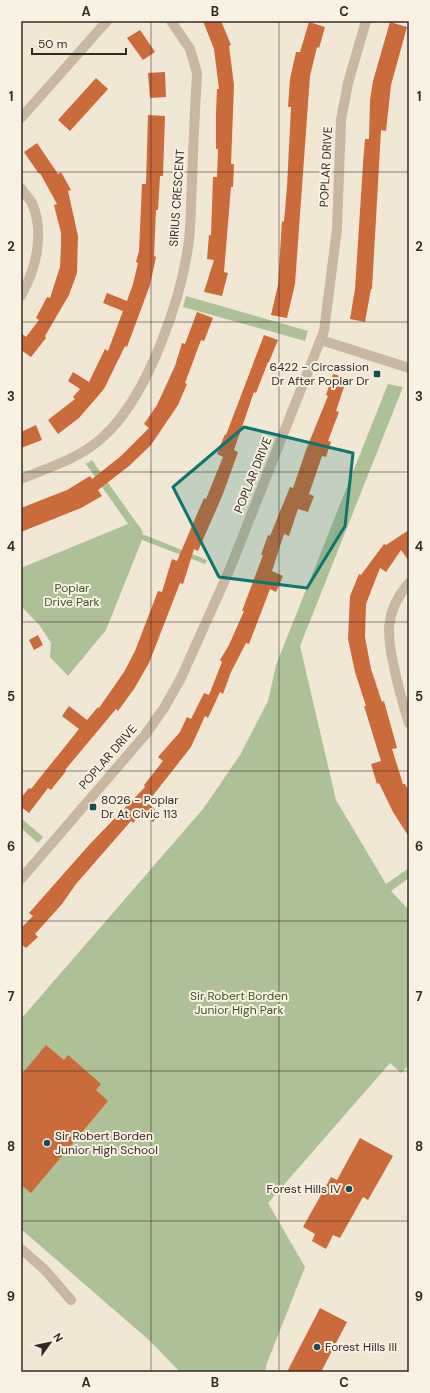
<svg xmlns="http://www.w3.org/2000/svg" width="430" height="1393" viewBox="0 0 430 1393" font-family="'DM Sans',sans-serif">
	<rect width="100%" height="100%" fill="#f1e7d5"/>
	<!-- green -->
	<path fill="#aec095" d="M186,296L308,331L305,341L183,307Z
		M388,384L403,387L300,646L336,800L386,884L409,868V878L391,891L409,910V1065L401,1073L390,1063L268,1203L305,1267L267,1363L265,1372H180L150,1341L21,1229V1019L203,809L240,755L268,701L276,665Z
		M92,460L143,532L142,534L207,560L205,564L142,540L106,630L68,676L50,657L51,643L40,626L21,606V568L128,524L86,464Z
		M21,818L43,837L38,843L21,828Z"/>
	<!-- building -->
	<path fill="#cb6a3a" d="M203,21H221L231,45L229,46L234,85L231,164H234L233,187H231L224,272L228,273L222,296L204,292L214,260L207,259L209,235H211L213,177H217L218,149H216V114L217,89H219L214,49Z
		M309,22L325,27L319,48L317,47L310,76L295,284L287,318L271,315L278,285L282,221L284,222L287,187L291,107H288L290,79L296,52H300Z
		M390,22L407,27L391,85L386,131L381,130L372,289H371L365,322L350,319L355,289L363,164L365,139H369L370,100L373,81Z
		M140,30L155,52L143,60L127,38Z
		M165,72L166,97L150,98L148,73Z
		M96,78L108,89L70,131L58,120Z
		M148,115L165,116L163,176H160L158,210H156L154,256L156,257L150,285L127,347L125,346L104,389L79,418L58,434L48,420L75,399L73,397L80,389L68,381L73,372L89,382L105,349L108,351L123,311L103,303L107,293L127,301L133,284L138,263L136,262L139,251L142,184H146Z
		M37,143L58,174L61,172L71,190L68,191L78,236L77,273L69,295L45,336L46,338L31,357L21,350V333L26,337L39,320L36,318L47,297L50,298L60,267L61,246V233L54,205L57,204L40,173L39,174L24,152Z
		M197,312L213,318L204,341L201,340L185,383L187,384L178,405L151,445L129,466L98,490L102,496L81,508L21,532V508L67,490L90,476L92,479L121,456L149,428L144,424L157,405L175,366L182,343L185,344Z
		M264,335L278,340L269,362H268L256,393L254,392L234,450L238,452L223,494L198,551L194,549L183,584L180,583L149,663L134,689L118,711L116,709L65,770L66,771L51,790L48,788L29,813L21,807V798L29,788L31,789L79,729L62,716L69,706L87,720L98,707L99,708L124,672L135,651L158,591L162,592L172,559L177,561L204,498L206,499L223,457L217,454L225,434L226,435Z
		M333,374L347,378L336,411L339,412L328,441L331,442L326,457L322,456L309,494L314,496L308,512L298,509L289,536L284,534L272,571L283,576L276,592L270,589L249,644L246,643L231,672L223,694L220,692L208,718L205,716L191,747L147,803L160,814L153,822L142,812L133,823L131,821L76,884L62,904L35,934L38,937L26,948L21,944V928L33,916L29,913L89,845L145,787L144,785L163,761L158,757L180,732L187,717L191,719L204,693L209,695L222,662L220,660L229,645L244,611H242L263,555H261L268,535L270,536L290,487L293,488L306,450L328,396L326,395Z
		M36,425L42,440L21,448V432Z
		M409,530V561L401,550L386,572L380,568L366,604L365,637L371,669L382,702L384,701L397,748L392,749L403,784H405L409,792V837L393,812L379,783L377,784L371,764L381,761L364,706H366L355,672L348,639L350,596L359,574L361,575L384,544L386,545Z
		M38,635L43,645L34,650L29,640Z
		M46,1045L64,1060L68,1055L101,1084L96,1090L108,1101L31,1193L21,1185V1075Z
		M360,1138L393,1156L368,1200L363,1197L340,1238L333,1235L326,1249L312,1241L315,1234L303,1227L331,1177L337,1180Z
		M320,1308L347,1322L321,1372H287Z"/>
	<g fill="none" stroke-linecap="round" stroke-linejoin="round">
		<!-- street -->
		<path stroke="#c9b7a1" stroke-width="10" d="M21,118L107,21
			M21,188C24,193 29,198 32,203C45,233 36,269 21,296
			M321,340L409,368
			M21,479C50,467 81,458 104,436C148,396 182,298 189,240C191,221 191,201 192,182C193,146 195,110 197,73L190,49L171,21
			M409,583C383,613 387,637 395,672C399,689 403,706 409,723
			M21,879L145,735L164,708L181,678L229,571L324,331L337,229L341,120L348,83L366,21
			M21,1249L44,1269L71,1300"/>
	</g>
	<!-- marked area -->
	<path fill="#0f766e" fill-opacity="0.2" stroke="#0f766e" stroke-width="3" stroke-linejoin="round" d="M244,427L353,453L345,526L307,588L219,577L173,487Z"/>
	<!-- grid -->
	<path fill="none" stroke="#332a24" stroke-width="1" stroke-opacity="0.55" d="M151,21V1372M279,21V1372M21,172H409M21,322H409M21,472H409M21,622H409M21,771H409M21,921H409M21,1071H409M21,1221H409"/>
	<!-- markers -->
	<g fill="#194c56" stroke="#f9f1e1" stroke-width="1.5">
		<rect x="373" y="370" width="8" height="8" rx="2"/>
		<rect x="89" y="803" width="8" height="8" rx="2"/>
		<circle cx="47" cy="1143" r="4"/>
		<circle cx="349" cy="1189" r="4"/>
		<circle cx="317" cy="1347" r="4"/>
	</g>
	<g text-anchor="middle" dominant-baseline="central" stroke-width="4" stroke-linejoin="round" paint-order="stroke">
		<!-- street labels -->
		<g font-size="12" fill="#332a24" stroke="#f9f1e1">
			<text transform="translate(326 167) rotate(-87)">POPLAR DRIVE</text>
			<text transform="translate(177 198) rotate(-86)">SIRIUS CRESCENT</text>
			<text transform="translate(253 475) rotate(-68)">POPLAR DRIVE</text>
			<text transform="translate(108 757) rotate(-49)">POPLAR DRIVE</text>
		</g>
		<!-- poi labels -->
		<g font-size="12" fill="#332a24" stroke="#f9f1e1" text-anchor="start">
			<text x="369" y="367" text-anchor="end">6422 - Circassion<tspan x="369" dy="14">Dr After Poplar Dr</tspan></text>
			<text x="101" y="800">8026 - Poplar<tspan x="101" dy="14">Dr At Civic 113</tspan></text>
			<text x="55" y="1136">Sir Robert Borden<tspan x="55" dy="14">Junior High School</tspan></text>
			<text x="341" y="1189" text-anchor="end">Forest Hills IV</text>
			<text x="325" y="1347">Forest Hills III</text>
		</g>
		<!-- park labels -->
		<g font-size="12" fill="#3f5227" stroke="#f9f1e1">
			<text x="72" y="588">Poplar<tspan x="72" dy="14">Drive Park</tspan></text>
			<text x="239" y="996">Sir Robert Borden<tspan x="239" dy="14">Junior High Park</tspan></text>
		</g>
	</g>
	<!-- border -->
	<rect width="430" height="1393" fill="none" stroke="#f9f1e1" stroke-width="44"/>
	<!-- north arrow -->
	<g transform="translate(50 1343) rotate(57)" stroke="#f9f1e1" stroke-width="3" paint-order="stroke">
	<path d="M0-3L7 15L0 10L-7 15Z" fill="#332a24"/>
	<text y="-6" font-size="11" font-weight="bold" text-anchor="middle" fill="#332a24">N</text>
	</g>
	<!-- scale -->
	<path d="M32 48v6h94v-6" fill="none" stroke="#332a24" stroke-width="2"/>
	<text x="38" y="48" font-size="12" fill="#332a24" stroke="#f9f1e1" stroke-width="3" paint-order="stroke">50 m</text>
	<rect x="22" y="22" width="386" height="1349" fill="none" stroke="#332a24" stroke-width="1.5"/>
	<g font-size="13" text-anchor="middle" font-weight="bold" fill="#332a24">
		<text x="86" y="16">A</text>
		<text x="215" y="16">B</text>
		<text x="344" y="16">C</text>
		<text x="11" y="101">1</text>
		<text x="419" y="101">1</text>
		<text x="11" y="251">2</text>
		<text x="419" y="251">2</text>
		<text x="11" y="401">3</text>
		<text x="419" y="401">3</text>
		<text x="11" y="551">4</text>
		<text x="419" y="551">4</text>
		<text x="11" y="701">5</text>
		<text x="419" y="701">5</text>
		<text x="11" y="851">6</text>
		<text x="419" y="851">6</text>
		<text x="11" y="1001">7</text>
		<text x="419" y="1001">7</text>
		<text x="11" y="1151">8</text>
		<text x="419" y="1151">8</text>
		<text x="11" y="1301">9</text>
		<text x="419" y="1301">9</text>
		<text x="86" y="1387">A</text>
		<text x="215" y="1387">B</text>
		<text x="344" y="1387">C</text>
	</g>
</svg>
